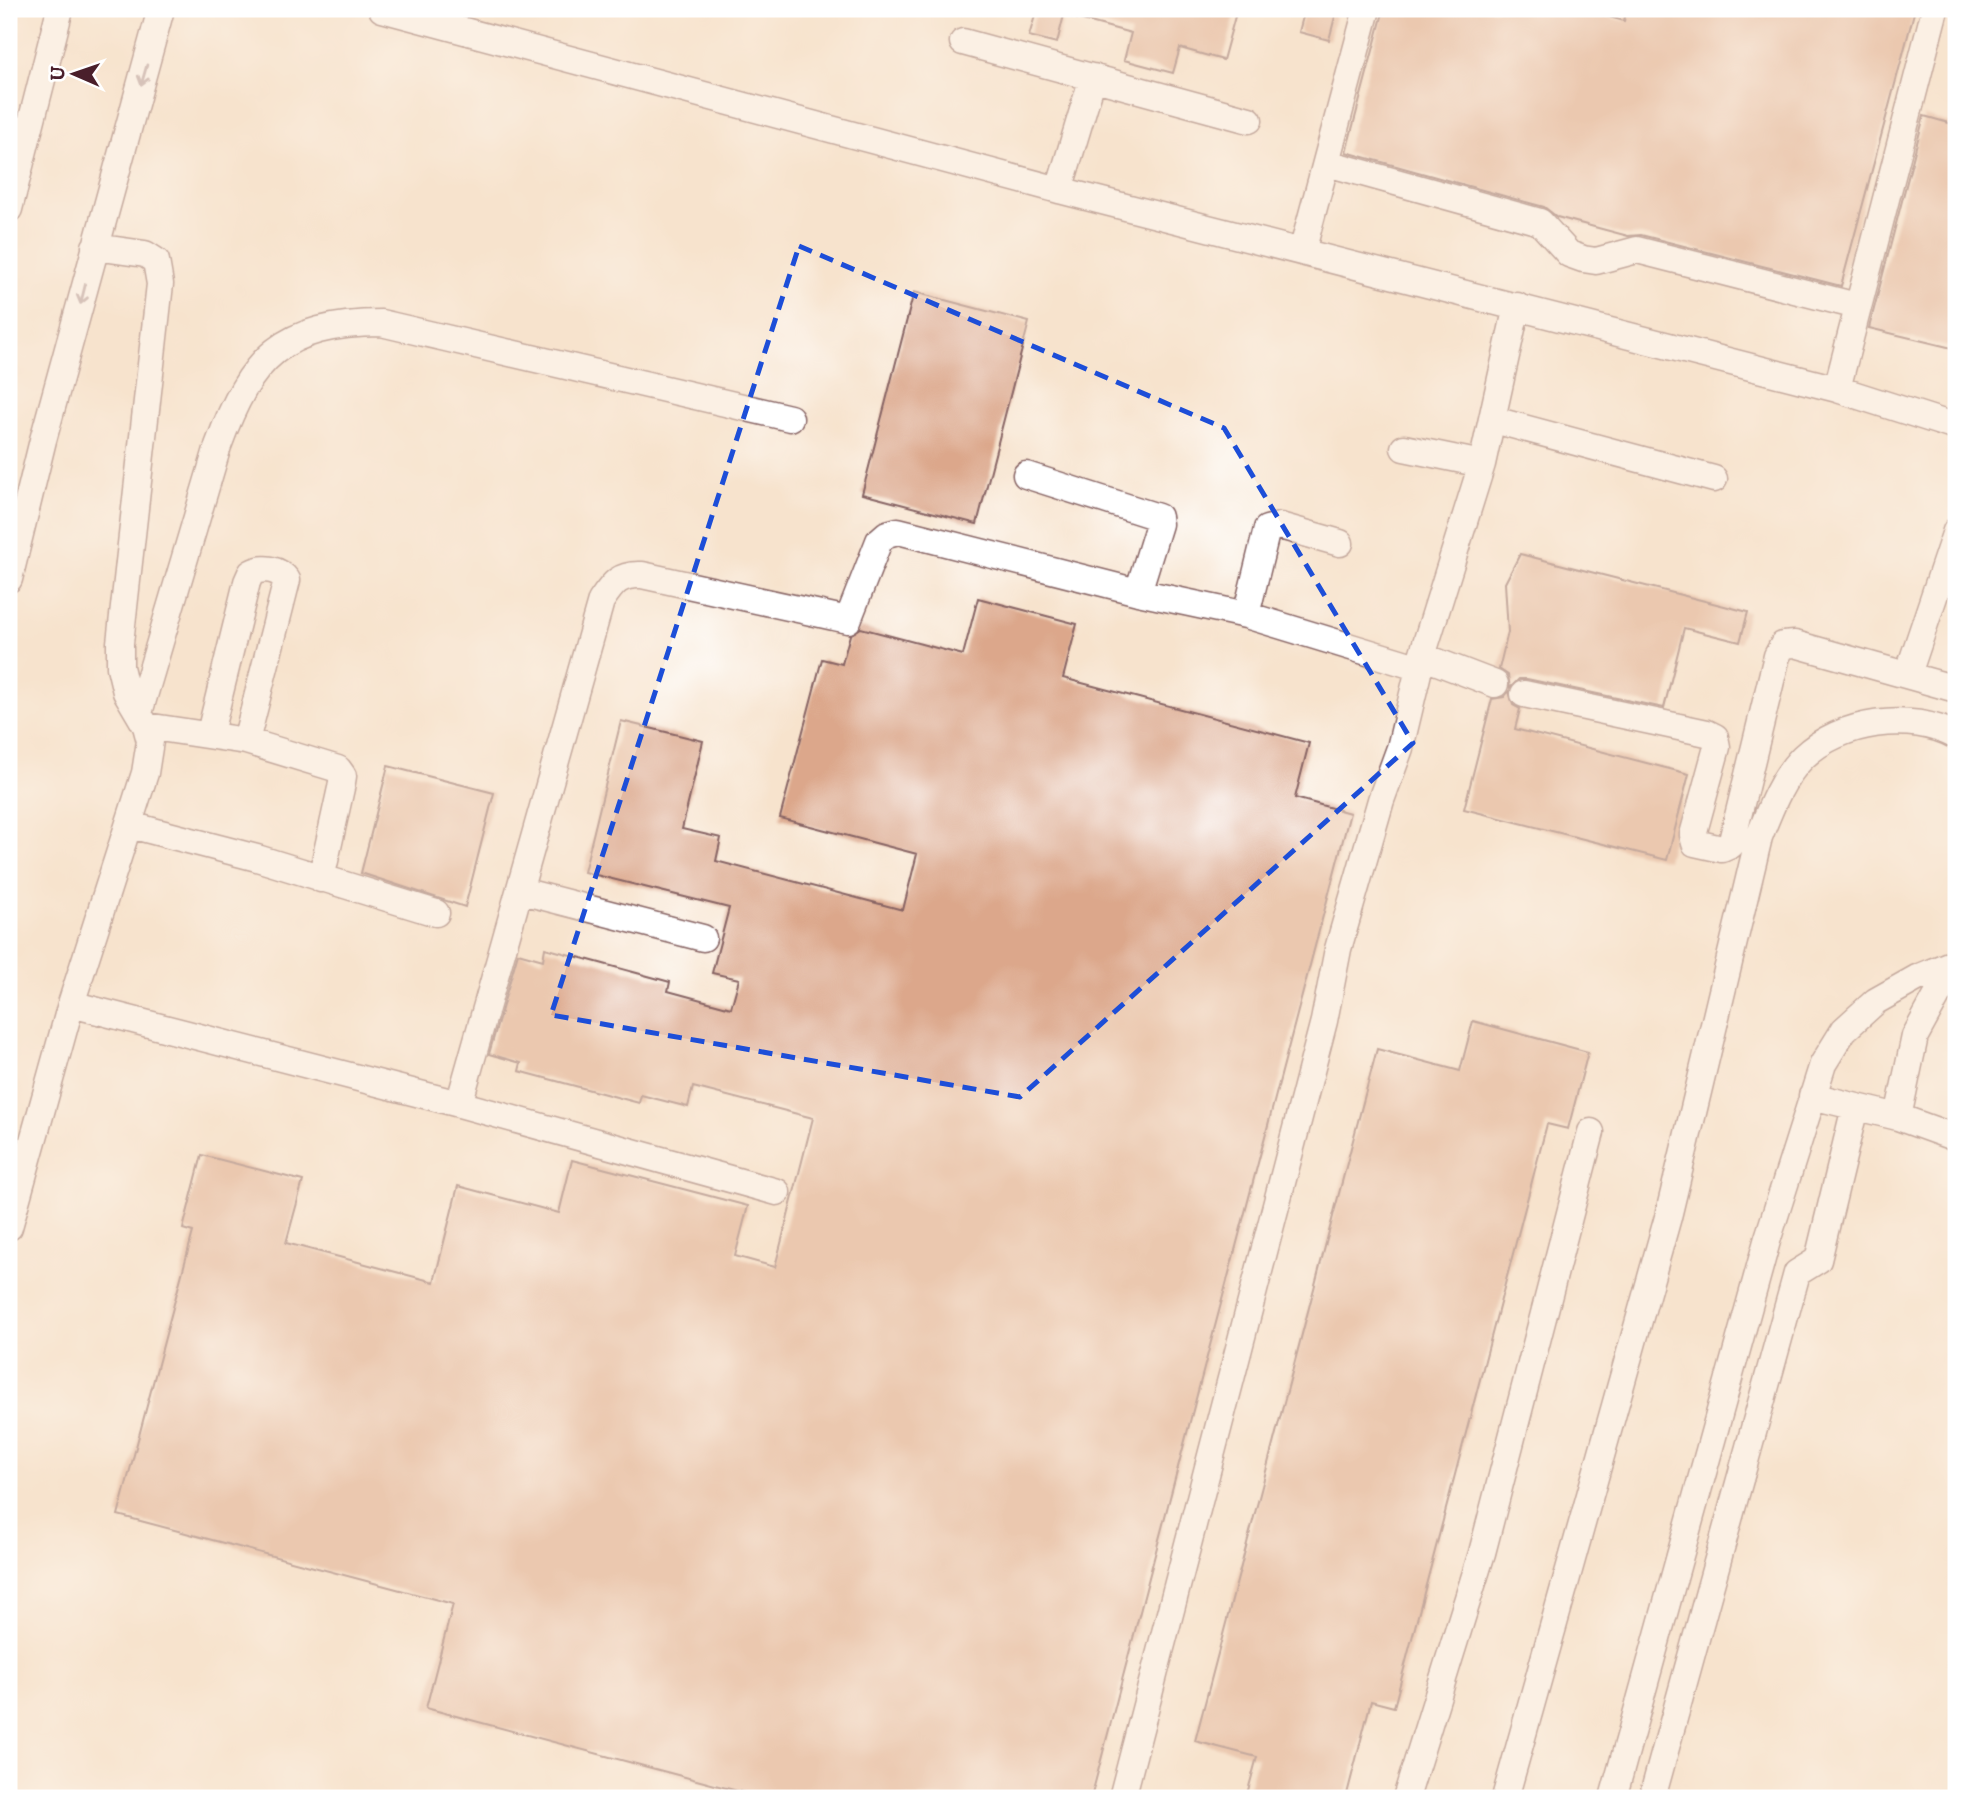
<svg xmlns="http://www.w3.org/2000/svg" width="1965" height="1807" viewBox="0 0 1965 1807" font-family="'IM FELL DW Pica',serif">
	<rect width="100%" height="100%" fill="#fff"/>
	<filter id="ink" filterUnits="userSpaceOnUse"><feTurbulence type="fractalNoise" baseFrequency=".0143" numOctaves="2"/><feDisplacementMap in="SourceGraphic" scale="14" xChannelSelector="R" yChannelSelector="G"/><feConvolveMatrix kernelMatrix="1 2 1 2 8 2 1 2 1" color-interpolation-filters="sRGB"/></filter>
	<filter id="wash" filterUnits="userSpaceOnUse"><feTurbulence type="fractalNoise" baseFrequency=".00686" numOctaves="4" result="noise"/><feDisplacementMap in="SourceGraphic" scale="28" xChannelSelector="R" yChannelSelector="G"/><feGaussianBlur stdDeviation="1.57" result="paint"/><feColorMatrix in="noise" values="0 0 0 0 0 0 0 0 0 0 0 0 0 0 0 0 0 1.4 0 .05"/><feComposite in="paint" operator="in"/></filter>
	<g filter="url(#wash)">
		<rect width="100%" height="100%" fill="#f7e3cd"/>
		<g id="blocks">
			<!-- building -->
			<path fill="#dca78b" d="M1037,9H1237L1223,60L1180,48L1173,73L1124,60L1131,33L1064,15L1057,43L1029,36Z
				M1305,9H1337L1329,40L1299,32Z
				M1384,9H1580L1624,21L1627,9H1915L1841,286L1641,235L1628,236L1557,217L1544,207L1346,152Z
				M1924,116L1956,125V349L1869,328Z
				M914,292L1029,322L977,524L862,494Z
				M1520,554L1748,612L1740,642L1684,628L1664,708L1527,679H1519L1510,688L1508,675L1499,669L1508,632L1505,583Z
				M978,598L1077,624L1063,678L1309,743L1295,798L1350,813L1091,1798H764L426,1708L453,1604L118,1515L193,1232L183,1229L202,1155L303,1181L286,1243L434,1282L458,1186L559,1213L572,1160L748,1206L735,1256L775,1267L813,1118L693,1087L688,1107L641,1095L639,1103L519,1071L521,1063L489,1054L518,953L543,960L545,948L670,982L668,991L731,1008L739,979L712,973L729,908L584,872L621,721L703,741L682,829L721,838L716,861L903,910L917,854L780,818L822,659L842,664L850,635L861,628L963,655Z
				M1509,691L1513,705L1520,709L1515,729L1689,774L1667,860L1464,809L1492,699L1504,697Z
				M388,766L494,793L465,907L361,873Z
				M1473,1021L1588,1052L1568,1129L1547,1124L1394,1707L1371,1701L1346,1798H1246L1257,1757L1195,1741L1377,1049L1460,1071Z"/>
		</g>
	</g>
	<g filter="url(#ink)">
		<use href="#blocks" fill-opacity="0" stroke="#876464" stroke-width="2"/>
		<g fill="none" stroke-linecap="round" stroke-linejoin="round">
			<defs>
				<path id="minor" d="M382,9L1059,190L1837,389L1956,427
					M963,42L1249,120
					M1327,163L1540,222L1569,254L1583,259L1596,261L1637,250L1857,306
					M1059,190L1093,77
					M9,209L60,9
					M1302,252L1367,9
					M1837,389L1935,9
					M1494,420L1714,479
					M1404,448L1482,464
					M1026,475L1158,517L1159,524L1138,592
					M9,579L43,440L161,9
					M1246,615L1267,529L1280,526L1340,543
					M1422,656L1495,684
					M1908,674L1956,531
					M1524,694L1707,733L1715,737L1717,747L1693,835L1695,843L1722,849L1731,845L1777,656L1783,645L1795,644L1956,689
					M139,713L218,446C251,356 283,324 381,323L790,418
					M146,726L246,741L338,769L343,776L341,788L321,879
					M210,733L247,582L251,573C263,566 279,569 287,580L246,741
					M130,825L257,858L436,913
					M521,891L703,938
					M71,1004L459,1104L777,1192
					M1812,1096L1898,1117L1956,1138
					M459,1104L601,601C613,583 619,574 642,575L848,620L879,541L887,534L898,531L1138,592L1246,615L1420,668
					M1898,1117L1915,1036L1955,963
					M9,1227L71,1004L145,773L150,741L146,726L126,692L120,667V643L160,284L156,261L145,254L95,247
					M1122,1798L1324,1021L1338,949L1381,800L1400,748L1422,656L1482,464L1517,306
					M1406,1798L1482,1553L1591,1132
					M1505,1798L1668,1217L1759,837C1770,809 1781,779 1803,757C1840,721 1911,711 1956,736
					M1613,1798L1767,1241L1823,1064L1844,1030L1876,1001L1917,978L1956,962
					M1652,1798L1797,1273L1818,1260L1855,1107"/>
			</defs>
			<!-- minor casing -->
			<use href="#minor" stroke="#876464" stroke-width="29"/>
			<!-- minor -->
			<use href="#minor" stroke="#fff" stroke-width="26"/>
		</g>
		<!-- one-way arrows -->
		<defs><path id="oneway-shaft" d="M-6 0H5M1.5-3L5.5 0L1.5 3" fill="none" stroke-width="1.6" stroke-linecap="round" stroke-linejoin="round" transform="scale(1.75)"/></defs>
		<g stroke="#ae9aa0">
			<use href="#oneway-shaft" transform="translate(144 75) rotate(106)"/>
			<use href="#oneway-shaft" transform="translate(83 294) rotate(104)"/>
		</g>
	</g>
	<!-- marked area -->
	<path d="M0 0H1965V1807H0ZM799,246L1224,428L1413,743L1020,1097L551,1015Z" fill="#f7e3cd" fill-opacity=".55" fill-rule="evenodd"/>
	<path fill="none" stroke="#1d4ed8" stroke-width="5" stroke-dasharray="14 9" stroke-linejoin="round" d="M799,246L1224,428L1413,743L1020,1097L551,1015Z"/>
	<!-- margin -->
	<rect width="1965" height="1807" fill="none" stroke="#fff" stroke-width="35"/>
	<!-- north arrow -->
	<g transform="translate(74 74) rotate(272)" stroke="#ffffff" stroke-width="5" paint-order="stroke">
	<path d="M0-5L12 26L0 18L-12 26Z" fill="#4a1f2b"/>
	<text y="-10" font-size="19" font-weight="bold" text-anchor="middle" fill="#4a1f2b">U</text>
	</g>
</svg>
